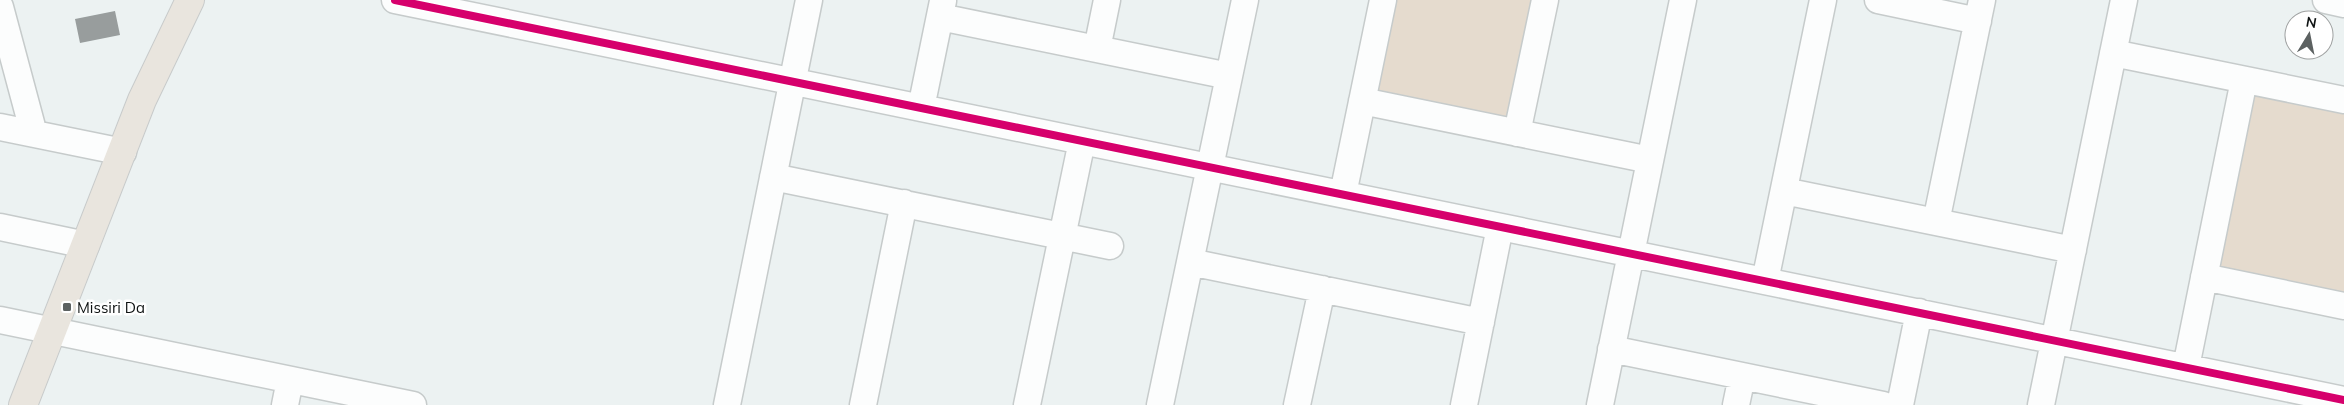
<svg xmlns="http://www.w3.org/2000/svg" width="2344" height="405" viewBox="0 0 2344 405" font-family="Mulish,sans-serif">
	<rect width="100%" height="100%" fill="#ecf2f2"/>
	<!-- green -->
	<path fill="#e5dbce" d="M1388,0H1538L1511,130L1368,100Z
		M2250,85L2344,105V300L2211,272Z"/>
	<!-- building -->
	<path fill="#989d9d" d="M115,11L120,35L80,43L75,19Z"/>
	<g fill="none" stroke-linecap="round" stroke-linejoin="round">
		<defs>
			<path id="minor" d="M395,0L2344,400
				M1878,0L1978,21
				M2326,0L2344,4
				M0,7L34,134
				M940,17L1229,76
				M1097,49L1107,0
				M2113,53L2344,100
				M1362,101L1650,160
				M921,108L943,1
				M0,127L123,152
				M1517,133L1545,0
				M773,177L1110,246
				M1784,191L2073,250
				M1343,194L1383,0
				M1936,222L1982,0
				M0,227L86,245
				M1190,262L1481,322
				M2204,277L2344,306
				M1765,281L1823,0
				M0,320L413,405
				M1611,349L1883,405
				M2186,367L2244,80
				M285,405L290,380
				M727,405L809,0
				M863,405L904,203
				M1027,405L1082,141
				M1160,405L1245,0
				M1297,405L1322,289
				M1464,405L1500,227
				M1600,405L1683,0
				M1736,405L1742,376
				M1900,405L1919,312
				M2041,405L2124,0"/>
			<path id="major" d="M23,405L142,100L190,0"/>
		</defs>
		<!-- minor casing -->
		<use href="#minor" stroke="#c6cbcb" stroke-width="29"/>
		<!-- major casing -->
		<use href="#major" stroke="#c8cbcb" stroke-width="30"/>
		<!-- minor -->
		<use href="#minor" stroke="#fcfdfd" stroke-width="26"/>
		<!-- major -->
		<use href="#major" stroke="#e9e5de" stroke-width="28"/>
		<defs>
			<path id="cycleway" d="M395,0L2344,400"/>
		</defs>
		<!-- cycleway casing -->
		<use href="#cycleway" stroke="#fff" stroke-width="11"/>
		<!-- cycleway -->
		<use href="#cycleway" stroke="#d6006c" stroke-width="8"/>
	</g>
	<!-- markers -->
	<rect fill="#5c6161" stroke="#fff" stroke-width="2" x="62" y="302" width="10" height="10" rx="2.5"/>
	<g text-anchor="middle" dominant-baseline="central" stroke-width="5" stroke-linejoin="round" paint-order="stroke">
		<!-- poi labels -->
		<g font-size="15" fill="#0f1313" stroke="#fff" text-anchor="start">
			<text x="77" y="307">Missiri Da</text>
		</g>
	</g>
	<!-- north arrow -->
	<g transform="translate(2309 35) rotate(10)"><circle r="24" fill="#ffffff" stroke="#9fa1a1"/>
	<path d="M0-4L9 19L0 12L-9 19Z" fill="#5c6161"/>
	<text y="-8" font-size="14" font-weight="bold" text-anchor="middle" fill="#0f1313">N</text>
	</g>
</svg>
